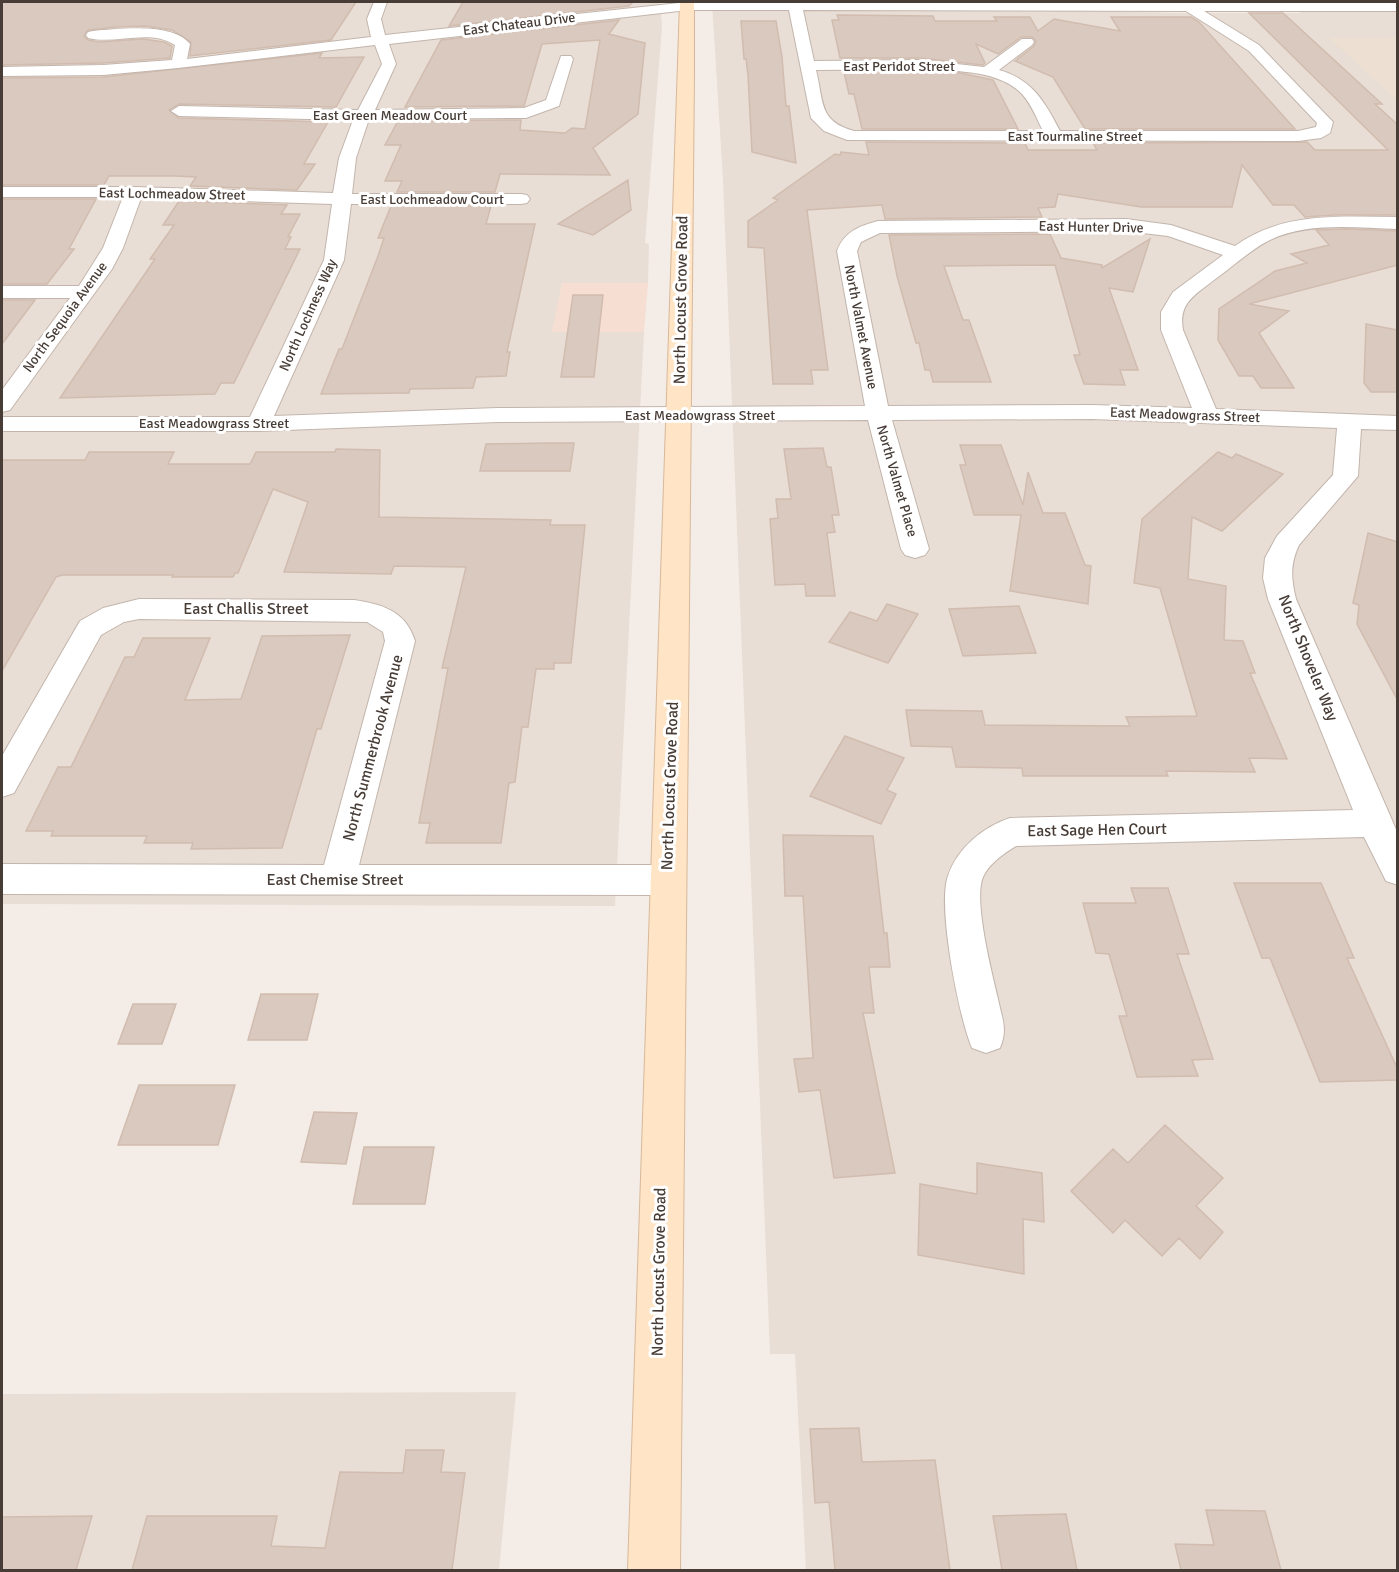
<svg xmlns="http://www.w3.org/2000/svg" width="1399" height="1572" viewBox="0 0 1399 1572" font-family="Signika,sans-serif">
	<rect width="100%" height="100%" fill="#f4ede7"/>
	<!-- residential -->
	<path fill="#e8ded5" d="M2,2H660L662,26L645,243L649,244L648,283H562L553,332H644L615,906L2,904Z
		M712,2H1087L1094,11L1183,13H1300L1294,2H1397V38H1330L1398,100L1397,1570H806L795,1354H770L723,180Z
		M516,1392L499,1570H2V1394Z"/>
	<!-- commercial -->
	<path fill="#f6ded2" d="M562,283H648L644,332H552Z"/>
	<!-- education -->
	<path fill="#eddfd1" d="M1329,38H1397V100Z"/>
	<!-- building -->
	<path fill="#d9c9bf" stroke="#d1bcaf" stroke-width="1.5" d="M2,2H356L331,40L190,56L191,42L172,30L145,26L116,27L88,30L84,36L88,40L99,42L143,39L164,42L172,46L170,58L103,63L2,65Z
		M463,2H633L629,6L449,26Z
		M1249,13H1283L1382,104H1375L1398,125V215H1334L1305,217L1294,205H1273L1242,165L1232,207H1141L1058,194L1055,207L1038,208L1042,217L885,219L882,205L807,210L828,370H811L813,384H773L764,248L748,247V221L778,200L773,198L835,154L840,155L841,152L869,155L866,142L1025,143L1028,150H1097L1093,143L1307,142L1315,150H1388Z
		M837,15L933,16L935,21H997L994,17H1030L1038,31L1054,19L1120,31L1111,17H1191L1199,22L1295,129H1085L1053,77L1015,61L1034,46L1036,41L1032,37H1021L998,54L976,44L985,63L983,65L920,58H840L832,20H839Z
		M619,20L609,34L645,43L638,114L593,148L610,175L500,174L495,192H397L402,181H385L401,145H385L398,121L521,120L520,130L565,133L572,128L585,129L600,40L542,44L524,106L405,107L441,40Z
		M741,21H776L782,57L786,106H789L796,163L752,152L748,75L746,59H744Z
		M322,53L319,58L364,57L336,107L179,104L169,110L179,118L328,122L304,164H315L297,190L190,186L196,177L174,176H109L104,185H2V78L103,77Z
		M920,71L960,73L993,80L1018,129H862L854,94H849L844,72Z
		M628,180L631,210L593,235L558,224Z
		M2,199H96L69,249H74L47,284H2Z
		M179,201L287,205L281,214H300L288,237H291L285,249H300L234,383H221L215,394L60,398L155,259H150L174,225H163Z
		M391,206H491L486,224H535L507,352H510L506,376L476,377L473,388L410,389L409,393L321,394L339,349H342L378,256L384,238H378Z
		M1348,229L1398,231V265L1249,304L1289,311L1259,333L1294,388H1261L1253,376H1239L1218,340L1219,309L1275,271L1307,263L1291,254L1329,245L1316,230Z
		M1050,234L1061,258L1102,265V268L1150,239L1133,292L1109,288L1138,370H1120L1125,385L1084,384L1074,355H1080L1055,265L944,266L963,320H969L991,382H933L930,370H925L919,343H916L897,276L889,235Z
		M573,295H603L594,377H561Z
		M2,300H35L2,344Z
		M1366,324L1398,330V392H1371L1364,383Z
		M547,443H574L570,471H480L486,444Z
		M960,445H1001L1023,505L1028,472L1043,513H1065L1085,565L1091,566L1088,604L1010,591L1021,515H974L960,465H966Z
		M823,448L827,467H831L839,515H832L835,532L827,533L835,596H806L805,584L775,585L770,519L778,518L776,499H791L784,449Z
		M336,449L380,450L379,517L551,520L550,525H585L571,663H554V669H536L528,727H522L515,782L509,783L501,843H426L430,823H419L448,668H442L466,567L394,566L391,574L284,572L308,502L273,489L238,573H235L233,577H172L173,575H62L56,577L2,671V460H85L89,452H174L168,464H250L256,452H335Z
		M1218,452L1232,458L1236,454L1283,474L1222,531L1192,517L1188,579L1226,586L1224,640L1243,641L1255,673H1250L1287,759L1249,758L1255,772L1166,771L1168,776H1023L1022,768L956,767L952,747L911,746L906,710L982,711L985,725L1130,726L1126,717L1197,716L1160,588L1134,583L1142,519Z
		M1368,533L1398,542V701L1357,624L1359,605L1353,603Z
		M887,604L918,614L888,663L829,642L850,612L877,621Z
		M1019,606L1036,653L963,656L949,609Z
		M350,635L321,729H317L282,848L191,849L193,843H144L147,836H51L53,831H26L58,767H71L125,657H134L143,638H210L185,700L241,699L262,636Z
		M845,736L904,758L887,790L896,794L881,824L810,796Z
		M783,835L873,836L884,933H887L890,967H869L874,1013H863L895,1173L834,1178L820,1090L799,1092L794,1059L813,1058L803,896H785Z
		M1234,883H1321L1354,958H1347L1398,1070V1080L1320,1082L1270,958H1262Z
		M1131,888H1168L1189,954H1177L1213,1059L1192,1060L1198,1076L1137,1077L1119,1016H1127L1109,954L1096,953L1083,903H1136Z
		M261,994H318L307,1040H248Z
		M133,1004H176L162,1044H118Z
		M139,1085H235L218,1145H118Z
		M314,1112L357,1113L346,1164L301,1162Z
		M1165,1125L1223,1178L1196,1206L1223,1232L1200,1259L1179,1238L1162,1256L1125,1220L1113,1233L1071,1191L1113,1149L1128,1163Z
		M364,1147H434L425,1204H353Z
		M977,1163L1042,1173L1044,1222L1023,1219L1024,1274L918,1255L920,1184L977,1194Z
		M859,1428L862,1462L935,1460L950,1570H835L829,1502L815,1503L810,1429Z
		M406,1450H444L441,1472L465,1473L452,1570H132L147,1516H277L271,1546L325,1548L340,1472L403,1473Z
		M1206,1510L1265,1511L1281,1570H1181L1175,1544L1214,1545Z
		M1066,1514L1077,1570H1002L993,1516Z
		M92,1516L76,1570H2V1517Z"/>
	<g fill="none" stroke-linecap="round" stroke-linejoin="round">
		<defs>
			<path id="minor" d="M374,2H387L381,19L385,35L688,2L1398,3V11H1204L1259,45L1333,122L1330,133L1321,138L1298,141L847,140L824,131L811,118L789,10H688L389,44L396,64L375,110L524,108L546,100L561,56H571L573,59L559,106L526,118L369,119L356,158L352,194H521L527,195L530,199L527,203L521,204H351L344,260L274,416L498,408L865,406L837,251C844,232 859,226 878,221L1126,219L1171,225L1235,246C1283,211 1341,217 1398,217V229C1355,228 1305,221 1266,242C1248,252 1231,268 1214,280C1195,295 1178,303 1183,330L1216,409L1398,416V430L1361,429L1358,476L1299,545C1290,564 1291,579 1296,599L1398,834V885L1386,881L1364,837L1016,846C1005,853 989,863 983,877C973,900 992,973 998,999C1002,1019 1008,1029 1000,1048L986,1053L972,1048C959,1018 937,906 948,876C957,848 983,827 1010,818L1353,810L1268,599L1263,578L1265,558L1277,536L1333,475L1337,428L1092,419L892,420L929,549L925,555L915,558L905,555L901,549L868,420L498,422L259,431H2V417H250L324,260L332,204L141,198L123,248L112,269L10,410L2,412V390L70,298H2V286H79L103,248L123,197H2V187H134L333,193L339,158L353,120L179,116L171,111L179,106L358,110L382,64L375,45L178,68L103,75L2,76V67L103,65L172,60L175,45C149,28 116,45 88,38L86,35L88,32L93,31C119,29 172,22 190,44L187,59L371,37L367,19ZM803,10L1186,11L1249,51L1317,123L1316,127L1298,131H1060C1045,102 1032,79 999,70L1032,45L1034,42L1032,39H1022L984,67L920,60L814,61ZM920,69C952,71 998,69 1022,94C1032,105 1037,119 1043,131H854C818,121 824,102 816,70ZM1126,231L1168,236L1223,255L1173,292L1161,312V330L1192,408L1092,405L888,406L857,251L861,242L880,233Z
				M139,599L354,600C382,604 406,611 415,641L359,865H668L680,870L686,880L680,890L668,895L2,894V864L324,865L385,641L383,632L367,622L139,619L124,622L101,635L14,793L2,797V756L80,621L103,608Z"/>
			<path id="secondary" d="M680,2H694V72L680,1570H628Z"/>
		</defs>
		<!-- minor casing -->
		<use href="#minor" stroke="#c3b5ac" stroke-width="2"/>
		<!-- secondary casing -->
		<use href="#secondary" stroke="#d8b898" stroke-width="2"/>
		<!-- minor -->
		<use href="#minor" fill="#fff" fill-rule="evenodd"/>
		<!-- secondary -->
		<use href="#secondary" fill="#ffe4c6" fill-rule="evenodd"/>
	</g>
	<g text-anchor="middle" dominant-baseline="central" stroke-width="6" stroke-linejoin="round" paint-order="stroke">
		<!-- far-street labels -->
		<g font-size="14" fill="#473c36" stroke="#fff">
			<text transform="translate(519 24) rotate(-7)">East Chateau Drive</text>
			<text x="899" y="66">East Peridot Street</text>
			<text x="390" y="115">East Green Meadow Court</text>
			<text x="1075" y="136">East Tourmaline Street</text>
			<text transform="translate(172 194) rotate(1)">East Lochmeadow Street</text>
			<text x="432" y="199">East Lochmeadow Court</text>
			<text transform="translate(1091 227) rotate(1)">East Hunter Drive</text>
			<text transform="translate(308 315) rotate(-66)">North Lochness Way</text>
			<text transform="translate(65 317) rotate(-54)">North Sequoia Avenue</text>
			<text transform="translate(861 327) rotate(79)">North Valmet Avenue</text>
			<text x="700" y="415">East Meadowgrass Street</text>
			<text transform="translate(1185 415) rotate(2)">East Meadowgrass Street</text>
			<text x="214" y="423">East Meadowgrass Street</text>
			<text transform="translate(897 481) rotate(74)">North Valmet Place</text>
		</g>
		<!-- street labels -->
		<g font-size="16" fill="#473c36" stroke="#fff">
			<text transform="translate(681 300) rotate(-89)">North Locust Grove Road</text>
			<text x="246" y="609">East Challis Street</text>
			<text transform="translate(1308 658) rotate(68)">North Shoveler Way</text>
			<text transform="translate(373 748) rotate(-75)">North Summerbrook Avenue</text>
			<text transform="translate(670 786) rotate(-88)">North Locust Grove Road</text>
			<text transform="translate(1097 830) rotate(-1)">East Sage Hen Court</text>
			<text x="335" y="880">East Chemise Street</text>
			<text transform="translate(659 1272) rotate(-89)">North Locust Grove Road</text>
		</g>
	</g>
	<!-- border -->
	<rect width="1399" height="1572" fill="none" stroke="#473c36" stroke-width="6"/>
</svg>
